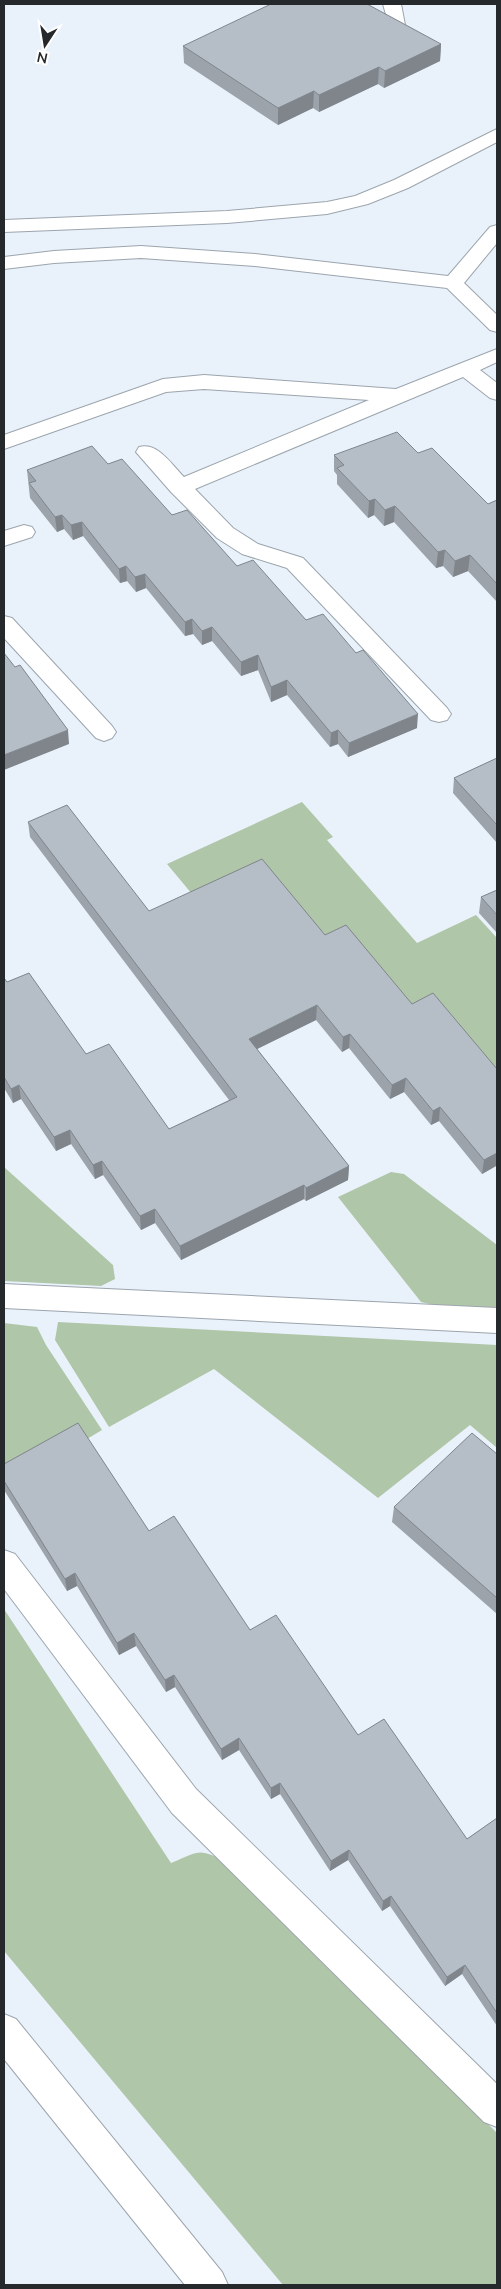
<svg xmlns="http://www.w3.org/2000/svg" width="501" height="2289" viewBox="0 0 501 2289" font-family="Mulish,sans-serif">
	<rect width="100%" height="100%" fill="#e9f2fb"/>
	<!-- green -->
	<path fill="#b0c6a9" d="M302,802L333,837L327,840L417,943L476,915L497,938V1079L326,944L197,900L167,864Z
		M4,1167L113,1265L115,1279L101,1286L4,1281Z
		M391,1172L404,1174L497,1245V1309L434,1305L421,1302L338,1197Z
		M58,1322L497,1345V1448L470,1425L378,1498L214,1369L109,1427L55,1340Z
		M4,1323L37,1327L46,1345L102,1430L87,1439L4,1477Z
		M4,1609L171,1863C202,1850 198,1848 229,1863L497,2133V2285H283L4,1951Z"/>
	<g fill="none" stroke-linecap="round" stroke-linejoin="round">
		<defs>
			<path id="minor" d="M383,4H401L405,25L402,29H390Z
				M497,129V142L408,188L368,204L327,214L227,223L4,232V220L227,211L327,202L355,196L394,180Z
				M497,225V243L464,283L497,315V332L490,330L447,288L255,266L141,258L54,263L4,269V257L54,251L141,246L255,254L448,276L490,227Z
				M497,349V362L480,370L497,383V400L490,398L463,377L195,489L233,528L258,544L303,558L447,708L451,714L447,720L439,722L431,720L287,568L242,554L217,538L171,492L136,452L139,447C158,442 171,464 184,477L369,400L204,389L166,392L4,449V435L163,379L204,375L396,389Z
				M24,525L32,527L35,532L32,537L4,546V531Z
				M4,616L12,618L112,726L116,732L112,738L104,741L96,738L4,638Z
				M4,1284L497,1308V1333L4,1308Z
				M4,1550L15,1554L196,1789L497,2084V2127L484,2122L172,1813L4,1589Z
				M4,2014L16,2019L222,2272L228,2285H185L4,2059Z"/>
		</defs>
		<!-- minor casing -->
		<use href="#minor" stroke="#9ca5ad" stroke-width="2"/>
		<!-- minor -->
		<use href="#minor" fill="#fff" fill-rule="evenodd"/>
	</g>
	<!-- wall -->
	<path fill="#9ca3ab" d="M441,44L440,61L384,88L378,84L319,112L313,108L278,125L184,63L183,46Z
		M418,453L488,504L497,500V602L468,571L453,577L443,566L436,568L394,522L384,526L374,515L368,518L337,484V475L334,471V455Z
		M108,464L306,620L417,728L348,757L338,744L330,747L287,695L271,702L258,670L241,676L212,641L202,645L193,634L185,636L146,588L136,592L127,581L120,583L83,536L73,540L64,529L57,532L30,498L27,470Z
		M497,758V843L453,793L454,778Z
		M28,822L149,911L325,935L412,1004L497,1069V1167L496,1166L482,1174L439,1121L431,1125L404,1092L390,1099L349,1048L342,1052L316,1020L257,1049L349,1166L348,1180L306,1201L304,1199L181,1260L155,1223L141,1230L103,1175L95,1179L71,1144L56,1151L21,1099L13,1103L4,1088V978L7,982L169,1129L229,1100L30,837Z
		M497,890V933L479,913L481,897Z
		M497,1454V1614L392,1522L394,1507Z
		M4,1464L149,1531L358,1735L467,1839L497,1818V2026L462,1974L445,1986L390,1906L382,1911L348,1860L330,1871L280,1794L271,1799L239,1750L222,1760L175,1687L166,1692L136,1646L119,1655L77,1586L67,1591L4,1490Z"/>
	<!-- shaded-wall -->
	<path fill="#7f858b" d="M441,44L440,61L384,88L385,71Z
		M379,67L378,84L319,112V95Z
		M314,91L313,108L278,125V108Z
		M375,499L374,515L368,518L369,501Z
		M395,506L394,522L384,526L385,510Z
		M62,515L64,529L57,532L55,517Z
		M82,522L83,536L73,540L71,525Z
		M445,550L443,566L436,568L438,552Z
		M470,555L468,571L453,577L455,561Z
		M126,566L127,581L120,583L119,569Z
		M145,574L146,588L136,592L135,577Z
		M192,619L193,634L185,636V622Z
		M212,627V641L202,645V631Z
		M258,655V670L241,676V662Z
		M287,680V695L271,702V687Z
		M418,714L417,728L348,757L349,743Z
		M68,730L69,744L4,770V755Z
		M338,730V744L330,747L331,733Z
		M317,1005L316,1020L249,1053V1039Z
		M350,1034L349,1048L342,1052L343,1037Z
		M406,1078L404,1092L390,1099L392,1085Z
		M19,1085L21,1099L13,1103L11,1089Z
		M440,1107L439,1121L431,1125L433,1111Z
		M70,1130L71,1144L56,1151L54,1137Z
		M497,1153L496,1166L482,1174L484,1160Z
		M102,1161L103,1175L95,1179L93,1165Z
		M349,1166L348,1180L306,1201V1188Z
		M304,1185V1199L181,1260L180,1246Z
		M155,1209V1223L141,1230L140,1216Z
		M75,1573L77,1586L67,1591L65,1579Z
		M134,1633L136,1646L119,1655L117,1643Z
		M174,1675L175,1687L166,1692L165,1680Z
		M239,1738V1750L222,1760L221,1749Z
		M280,1783V1794L271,1799V1788Z
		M349,1850L348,1860L330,1871L331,1861Z
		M391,1896L390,1906L382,1911L383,1901Z
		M465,1965L462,1974L445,1986L447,1977Z"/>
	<!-- building -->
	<path fill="#b5bec7" stroke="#7f858b" d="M271,4H367L441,44L385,71L379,67L319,95L314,91L278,108L183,46Z
		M397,432L418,453L432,448L488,504L497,500V584L470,555L455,561L445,550L438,552L395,506L385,510L375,499L369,501L337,468L344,465L334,455Z
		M92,446L108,464L122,459L172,515L187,510L237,566L253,560L306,620L323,614L356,653L363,650L418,714L349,743L338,730L331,733L287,680L271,687L258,655L241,662L212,627L202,631L192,619L185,622L145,574L135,577L126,566L119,569L82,522L71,525L62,515L55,517L29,483L36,481L27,470Z
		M4,653L15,667L20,665L68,730L4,755Z
		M497,758V825L454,778Z
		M67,805L149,911L262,859L325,935L346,925L412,1004L433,993L497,1069V1153L484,1160L440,1107L433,1111L406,1078L392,1085L350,1034L343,1037L317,1005L249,1039L349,1166L306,1188L304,1185L180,1246L155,1209L140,1216L102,1161L93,1165L70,1130L54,1137L19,1085L11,1089L4,1077V978L7,982L29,973L86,1054L109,1044L169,1129L237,1097L28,822Z
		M497,890V915L481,897Z
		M78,1423L149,1531L174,1516L250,1630L276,1615L358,1735L384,1719L467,1839L497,1818V2013L465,1965L447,1977L391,1896L383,1901L349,1850L331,1861L280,1783L271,1788L239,1738L221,1749L174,1675L165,1680L134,1633L117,1643L75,1573L65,1579L4,1481V1464Z
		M472,1433L497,1454V1598L394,1507Z"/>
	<!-- border -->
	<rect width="501" height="2289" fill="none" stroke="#25292c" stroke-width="10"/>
	<!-- north arrow -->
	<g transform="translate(45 45) rotate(192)" stroke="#ffffff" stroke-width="4" paint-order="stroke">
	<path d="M0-4L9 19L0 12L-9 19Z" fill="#25292c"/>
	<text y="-8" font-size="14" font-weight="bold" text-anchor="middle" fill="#25292c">N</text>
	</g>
</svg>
